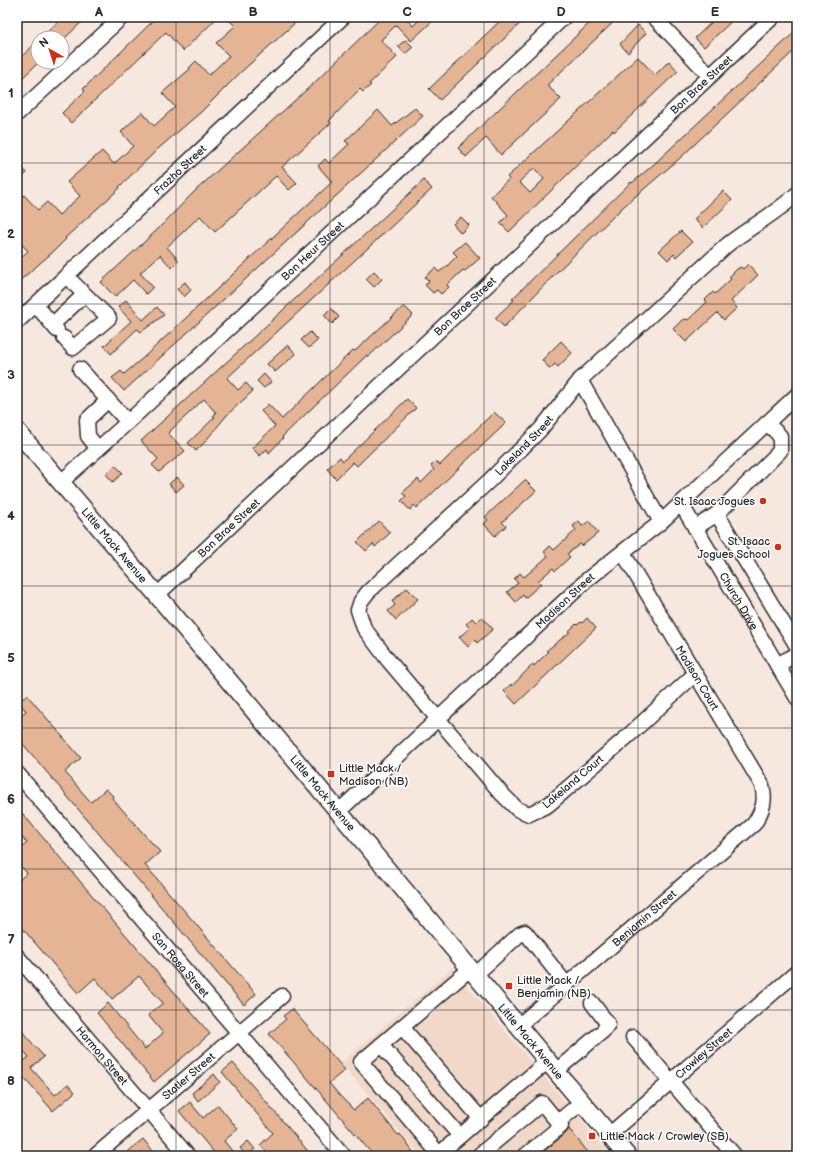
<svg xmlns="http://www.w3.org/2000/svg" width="814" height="1173" viewBox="0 0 814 1173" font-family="'Balsamiq Sans',sans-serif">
	<rect width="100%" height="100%" fill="#f7e8df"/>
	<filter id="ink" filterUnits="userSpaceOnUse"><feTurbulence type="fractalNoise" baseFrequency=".025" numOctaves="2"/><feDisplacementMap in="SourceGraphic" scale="8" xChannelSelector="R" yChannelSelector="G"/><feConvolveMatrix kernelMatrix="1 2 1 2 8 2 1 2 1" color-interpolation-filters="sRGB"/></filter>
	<g filter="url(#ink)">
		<!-- built -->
		<path fill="#f1d8c9" d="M452,968L611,1156H421L341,1063Z"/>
		<!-- building -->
		<path fill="#e4b495" stroke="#2b2b2b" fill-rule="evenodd" d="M63,17H87L65,38H41Z
			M157,17H218L183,51L166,32L71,123L62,113L85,91L83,89Z
			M226,17H291L296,22L241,72L201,112L159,148L119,187L120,188L65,238L66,239L53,252L17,283V261L28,251L17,239V201L24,195L38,210L47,202L59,215L80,196L67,182L102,151L114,164L133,146L121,132L142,112L154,126L175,107L162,93L190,69L189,68L196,61L209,75L229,56L216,43L235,26Z
			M382,17H405L413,26L422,17H437L411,41L396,25L381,40L397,57L369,84L371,85L363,92L360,89L329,121L331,123L282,167L297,183L289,190L276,176L215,232L200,216L167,247L179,261L172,268L160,255L140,273L153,287L146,294L133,280L115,297L101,282L156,231L195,191L314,83Z
			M504,17H527L440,100L429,89Z
			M596,17H619L547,85L561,99L501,155L486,138L466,157L458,148Z
			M717,17H736L704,47L695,38Z
			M638,25L646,33L628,53L620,44Z
			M797,30V48L679,159L623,207L555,274L504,327L495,318L514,300L512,299L631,182L632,183L653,165Z
			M406,40L413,47L405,54L398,46Z
			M38,41V63L17,83V61Z
			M638,57L655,75L669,61L678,71L614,132L613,130L509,232L500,223L508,215L491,196L509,179L507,177ZM534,168L544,179L530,193L519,182Z
			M415,108L423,116L124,391L112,378L121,371L124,374L144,357L332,182L318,166L325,159L329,163L349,144L345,141L378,110L392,126Z
			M17,162L27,173L17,182Z
			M424,180L432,189L227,378L238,390L246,383L253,391L227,415L203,444L196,451L188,443L215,417L213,416L216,413L204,399L168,433L185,451L159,472L152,465L158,459L141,441Z
			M723,191L732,200L703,228L694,219Z
			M461,217L469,225L461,233L453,224Z
			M681,231L692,242L676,257L674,254L668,260L659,251Z
			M465,242L480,258L465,271L463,270L447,285L449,287L441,294L437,290L433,293L425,285L429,281L425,277L435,268L439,272L446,267L457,256L453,252Z
			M748,264L758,275L731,301L737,308L724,320L717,313L686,342L673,329L682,320L686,319L688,320L707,302L705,300L713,292L715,294L731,279L729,277L737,269L741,267L743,269Z
			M374,271L382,279L374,287L366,279Z
			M185,282L191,290L184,297L177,289Z
			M126,300L143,320L157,307L164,315L141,332L137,329L111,354L104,346L131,321L118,307Z
			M404,306L413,315L368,357L367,355L282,437L283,438L269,453L267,449L260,456L252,448L275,426L261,411L268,404L282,419L353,350L355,351Z
			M331,308L339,317L332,324L324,315Z
			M310,332L318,340L309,348L301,340Z
			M561,341L572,353L558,367L555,364L550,369L542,360Z
			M288,345L296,354L275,372L267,364Z
			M264,374L271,382L264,388L257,381Z
			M407,399L416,408L357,466L353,462L336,479L327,469L340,457L343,461Z
			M494,412L506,423L417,508L414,505L410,510L401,501L406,496L402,493L418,479L421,483L434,470L431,466L436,461L440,465Z
			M115,465L123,473L113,482L106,474Z
			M177,477L184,485L176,492L169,484Z
			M525,480L536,491L502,522L506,526L495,536L484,524L488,520L485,517Z
			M379,521L390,533L375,547L373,544L366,551L357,542Z
			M579,521L582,526L589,521L598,533L582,546L580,544L567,554L570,557L555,571L553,568L538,581L541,584L525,598L523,595L516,602L507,592L518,583L514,579L520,573L524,577L530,572L548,556L544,552L550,546L554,550L576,530L573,526Z
			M407,588L418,599L396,620L388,611L395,605L392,601Z
			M482,617L493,629L477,643L475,640L468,647L459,637L470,628L466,624L472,618L476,622Z
			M587,618L596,628L516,704L504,691L511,684L512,686L533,664L534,666L548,652L546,651L570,632L569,631L576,624L577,625L581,622L582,623Z
			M27,695L81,758L65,772L82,792L91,802L106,789L113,796L112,798L160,852L145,865L256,994L244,1005L17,737V719L26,711L19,702Z
			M22,813L210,1034L154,1082L97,1013L108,1003L145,1049L163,1033L148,1015L163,1003L152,991L139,976L112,999L95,978L78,993L17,922V882L27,873L17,862V852L27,843L17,831V817Z
			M292,1009L345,1070L329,1083L340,1096L354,1110L368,1098L398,1135L400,1134L416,1156H374L296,1065L269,1034L286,1019L283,1016Z
			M22,1031L44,1057L31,1068L55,1095L68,1084L75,1092L53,1111L22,1076L17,1080V1066L29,1057L17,1043V1035Z
			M233,1063L292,1132L312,1156H270L260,1145L273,1133L222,1072Z
			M214,1074L220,1082L198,1101L192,1093Z
			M190,1102L203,1118L218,1105L238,1129L224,1141L233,1152L228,1156H217L179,1111Z
			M569,1129L591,1156H538L566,1133Z
			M143,1139L157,1156H124L132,1148Z
			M248,1141L255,1149L246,1156L240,1148Z"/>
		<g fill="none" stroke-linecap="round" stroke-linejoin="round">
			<defs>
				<g id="minor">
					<path d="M654,17L710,76"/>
					<path d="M17,114L122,17"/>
					<path d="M36,305L57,330"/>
					<path id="s1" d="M17,322L343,17"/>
					<path d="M53,324L84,295"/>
					<path d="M64,338L73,348L109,318L66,276"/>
					<path d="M80,369L108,400"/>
					<path d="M580,380L661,522"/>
					<path d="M767,423L780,436V451L717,514L797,646"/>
					<path d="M98,449L88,436L87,420L108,400L128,422"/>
					<path id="s2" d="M60,483L128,422L564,17"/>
					<path id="s3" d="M681,504L797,698"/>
					<path d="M695,528L717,514"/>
					<path id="s4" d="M157,595L773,17"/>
					<path d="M777,665L797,654"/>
					<path id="s5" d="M695,674L628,736L548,805L529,814L517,809L501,793L388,660L364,628L358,610L361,601L368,592L490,480L540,430L580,380L727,245C750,227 775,214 797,194"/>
					<path id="s6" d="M17,773L344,1156"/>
					<path id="s7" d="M338,812L588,579L661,522L797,395"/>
					<path id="s8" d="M17,956L188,1156"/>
					<path d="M470,969L361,1062L439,1154L548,1061"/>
					<path d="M475,975L520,934L525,932L566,984"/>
					<path id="s9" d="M518,1026L754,824C763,810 766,801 762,785L623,553"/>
					<path d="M402,1027L481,1119"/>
					<path d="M633,1037L735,1156"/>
					<path d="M381,1045L460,1136"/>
					<path d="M556,1071L603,1031L608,1024L592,1003"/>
					<path d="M558,1122L582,1102"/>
					<path id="s10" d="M609,1135L797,972"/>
					<path id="s11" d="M95,1156L282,996"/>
					<path d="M478,1156L542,1103L561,1126L525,1156"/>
				</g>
				<g id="major">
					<path id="s12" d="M17,431L157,595L627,1156"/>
				</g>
			</defs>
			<!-- minor casing -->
			<use href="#minor" stroke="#2b2b2b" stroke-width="17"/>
			<!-- major casing -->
			<use href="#major" stroke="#2b2b2b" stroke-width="20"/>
			<!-- minor -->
			<use href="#minor" stroke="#fff" stroke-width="14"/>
			<!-- major -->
			<use href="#major" stroke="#fff" stroke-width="17"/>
		</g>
	</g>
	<!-- grid -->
	<path fill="none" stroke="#2b2b2b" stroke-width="1" stroke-opacity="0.55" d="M176,17V1156M330,17V1156M484,17V1156M638,17V1156M17,163H797M17,304H797M17,445H797M17,586H797M17,728H797M17,869H797M17,1010H797"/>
	<!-- markers -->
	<g fill="#c8321e" stroke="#fff" stroke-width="1.5">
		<circle cx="763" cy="501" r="4"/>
		<circle cx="778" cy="547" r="4"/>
		<rect x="327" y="770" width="8" height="8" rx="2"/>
		<rect x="505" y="982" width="8" height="8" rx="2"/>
		<rect x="588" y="1132" width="8" height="8" rx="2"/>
	</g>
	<g text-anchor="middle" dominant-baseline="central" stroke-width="3" stroke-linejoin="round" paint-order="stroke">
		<!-- street labels -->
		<g font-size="11" fill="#2b2b2b" stroke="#fff">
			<text stroke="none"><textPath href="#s4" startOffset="746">Bon Brae Street</textPath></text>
			<text stroke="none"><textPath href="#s1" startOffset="223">Frazho Street</textPath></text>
			<text stroke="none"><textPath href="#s2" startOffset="343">Bon Heur Street</textPath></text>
			<text stroke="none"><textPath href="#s4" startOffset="422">Bon Brae Street</textPath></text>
			<text stroke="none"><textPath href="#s5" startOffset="722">Lakeland Street</textPath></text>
			<text stroke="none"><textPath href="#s4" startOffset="98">Bon Brae Street</textPath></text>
			<text stroke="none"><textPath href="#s12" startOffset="150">Little Mack Avenue</textPath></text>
			<text stroke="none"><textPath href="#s7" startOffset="310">Madison Street</textPath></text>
			<text stroke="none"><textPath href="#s3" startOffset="113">Church Drive</textPath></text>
			<text transform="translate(697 678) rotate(59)">Madison Court</text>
			<text transform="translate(573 782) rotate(-40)">Lakeland Court</text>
			<text stroke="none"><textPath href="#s12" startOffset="474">Little Mack Avenue</textPath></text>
			<text stroke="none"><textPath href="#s9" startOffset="166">Benjamin Street</textPath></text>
			<text stroke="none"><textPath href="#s6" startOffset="252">San Rosa Street</textPath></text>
			<text stroke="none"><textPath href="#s12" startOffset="798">Little Mack Avenue</textPath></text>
			<text stroke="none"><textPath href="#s10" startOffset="125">Crowley Street</textPath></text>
			<text stroke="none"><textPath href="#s8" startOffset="131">Harmon Street</textPath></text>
			<text stroke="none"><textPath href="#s11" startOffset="123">Statler Street</textPath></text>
		</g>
		<!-- poi labels -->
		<g font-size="11" fill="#2b2b2b" stroke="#fff" text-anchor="start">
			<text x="755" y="501" text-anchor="end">St. Isaac Jogues</text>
			<text x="770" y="541" text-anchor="end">St. Isaac<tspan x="770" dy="13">Jogues School</tspan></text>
			<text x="339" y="768">Little Mack /<tspan x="339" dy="13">Madison (NB)</tspan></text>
			<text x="517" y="980">Little Mack /<tspan x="517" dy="13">Benjamin (NB)</tspan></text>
			<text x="600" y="1136">Little Mack / Crowley (SB)</text>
		</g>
	</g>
	<!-- margin -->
	<rect width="814" height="1173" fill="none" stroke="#fff" stroke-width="44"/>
	<!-- north arrow -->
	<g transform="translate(50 50) rotate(321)"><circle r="19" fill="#ffffff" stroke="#aaaaaa"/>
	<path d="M0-3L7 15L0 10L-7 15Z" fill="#c8321e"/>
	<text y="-6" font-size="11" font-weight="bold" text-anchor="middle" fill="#2b2b2b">N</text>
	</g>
	<rect x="22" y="22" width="770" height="1129" fill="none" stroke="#2b2b2b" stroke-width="1.5"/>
	<g font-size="13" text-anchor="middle" font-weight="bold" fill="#2b2b2b">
		<text x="99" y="16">A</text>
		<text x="253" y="16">B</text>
		<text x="407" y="16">C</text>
		<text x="561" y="16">D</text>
		<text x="715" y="16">E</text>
		<text x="11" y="97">1</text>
		<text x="11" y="238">2</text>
		<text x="11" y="379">3</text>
		<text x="11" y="520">4</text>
		<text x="11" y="662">5</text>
		<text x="11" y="803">6</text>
		<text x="11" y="944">7</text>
		<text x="11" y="1085">8</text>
	</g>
</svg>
